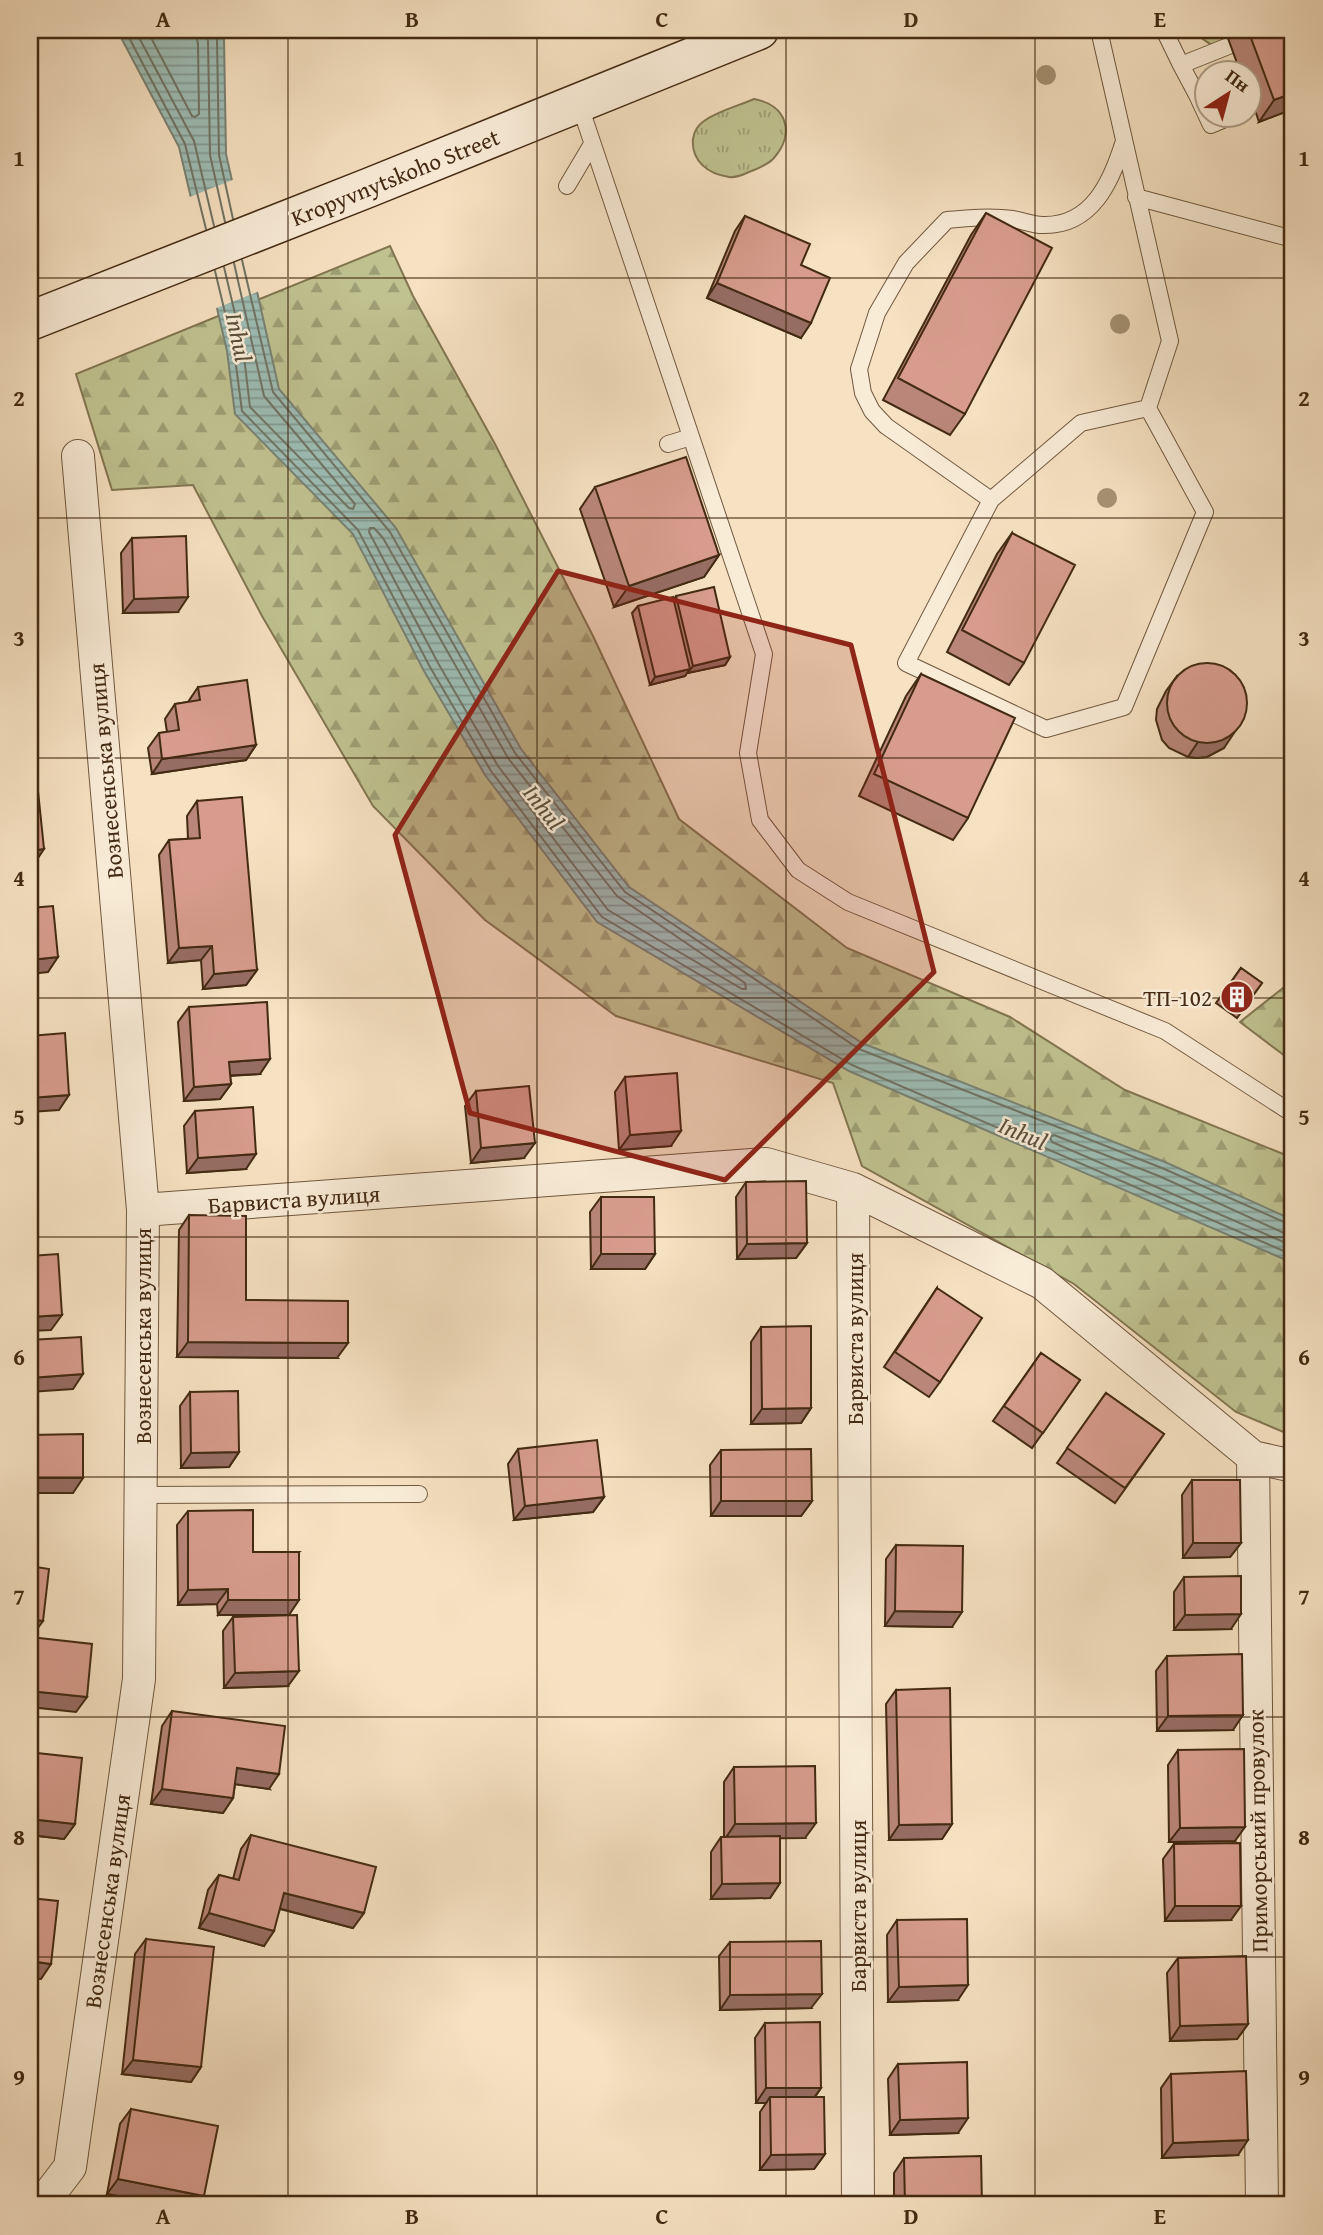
<svg xmlns="http://www.w3.org/2000/svg" width="1323" height="2235" viewBox="0 0 1323 2235" font-family="'Gentium Book Plus',serif">
	<defs>
		<pattern id="grass-tufts" width="24" height="20" patternUnits="userSpaceOnUse" patternTransform="scale(1.75)"><rect width="24" height="20" fill="#c0c290"/><path d="M3 7l-1-3M5 7V3M7 7l1-3M15 17l-1-3M17 17v-4M19 17l1-3" fill="none" stroke="#9e9e74"/></pattern>
		<pattern id="forest-firs" width="22" height="20" patternUnits="userSpaceOnUse" patternTransform="scale(1.75)"><rect width="22" height="20" fill="#c0c290"/><path d="M5 1l3.5 6h-7zM16 11l3.5 6h-7z" fill="#9e9e74"/></pattern>
		<pattern id="water-rules" width="6" height="5" patternUnits="userSpaceOnUse" patternTransform="scale(1.75)"><rect width="6" height="5" fill="#9dbdb5"/><path d="M0 2.5h6" fill="none" stroke="#829a92"/></pattern>
	</defs>
	<rect width="100%" height="100%" fill="#f6e1c2"/>
	<filter id="stains"><feTurbulence type="fractalNoise" baseFrequency=".00286" numOctaves="4"/><feColorMatrix values="0 0 0 0 .2 0 0 0 0 .09 0 0 0 0 .02 0 0 0 .5 -.17"/></filter>
	<radialGradient id="worn" r=".72"><stop offset=".6" stop-color="#630" stop-opacity="0"/><stop offset="1" stop-color="#630" stop-opacity=".3"/></radialGradient>
	<!-- grass -->
	<path fill="url(#grass-tufts)" stroke="#827651" stroke-width="2" d="M1190,30H1225L1229,39L1213,46Z
		M754,99C787,105 796,134 773,159C767,165 757,169 749,172C742,175 737,178 729,177C708,174 691,161 693,139C694,132 698,125 704,121C718,111 738,106 754,99Z"/>
	<!-- forest -->
	<path fill="url(#forest-firs)" stroke="#827651" stroke-width="2" d="M390,246L413,296L495,444L593,636L679,819L847,948L1010,1017L1125,1090L1293,1158V1436L1236,1412L1074,1284L862,1166L833,1083L616,1016L485,920L373,806L262,616L193,485L112,490L76,374Z
		M1293,980V1062L1240,1022Z"/>
	<!-- water -->
	<path fill="url(#water-rules)" stroke="#798274" stroke-width="2" d="M117,30H221L224,39L226,154L279,389L396,528L521,749L629,887L862,1043L1165,1162L1293,1220V1263L849,1071L597,922L485,775L424,671L353,534L235,414L227,351L179,147Z"/>
	<!-- pier -->
	<path fill="#f6e1c2" d="M235,179L260,291L214,309L187,198Z"/>
	<g fill="none" stroke-linecap="round" stroke-linejoin="round">
		<!-- shore -->
		<path stroke="#707464" stroke-width="2" d="M125,30L185,144L206,229
			M135,30L194,141L214,226
			M147,30L192,116L195,117L199,114L198,44L195,30
			M206,30L208,42L210,155L225,222
			M215,30L217,40L219,155L233,219
			M242,260L273,392L390,532L515,753L625,892L859,1049L1162,1168L1293,1226
			M224,267L243,348L250,407L349,508L353,509L355,504L264,396L234,263
			M215,271L234,350L242,411L358,530L430,667L491,771L602,917L852,1065L1293,1255
			M370,528H374L383,538L508,758L617,896L745,983L746,989H742L608,910L498,766L438,663L369,532Z
			M1293,1235L1284,1233L1159,1176L1054,1135L1050,1137L1052,1142L1293,1246"/>
		<defs>
			<path id="service" d="M1099,30L1170,341L1148,408L1205,512L1124,707L1046,729L906,663L991,500L1081,423L1148,408
				M1164,30L1181,65L1231,45
				M1181,65L1197,95L1208,91
				M1197,95L1211,125L1232,116
				M579,103L764,654L748,753L760,820L798,870L848,902L1165,1031L1293,1114
				M567,186L592,144
				M1136,197L1293,239
				M668,444L691,437
				M991,500L886,426L872,411L863,393L859,369L877,313L906,263L947,220C969,218 991,216 1013,219C1024,221 1035,226 1045,225C1092,225 1111,182 1123,144
				M140,1495L419,1494"/>
			<path id="minor" d="M853,1189L1042,1283L1253,1457L1293,1466
				M143,1210L766,1164L853,1189L858,2205
				M1253,1457L1262,2205
				M41,2205L70,2167L139,1679L143,1210L78,456"/>
			<path id="secondary" d="M30,321L368,188L759,30"/>
		</defs>
		<!-- service casing -->
		<use href="#service" stroke="#70583e" stroke-width="18"/>
		<!-- minor casing -->
		<use href="#minor" stroke="#70583e" stroke-width="34"/>
		<!-- secondary casing -->
		<use href="#secondary" stroke="#432a12" stroke-width="41"/>
		<!-- service -->
		<use href="#service" stroke="#f9ecd7" stroke-width="16"/>
		<!-- minor -->
		<use href="#minor" stroke="#f9ecd7" stroke-width="32"/>
		<!-- secondary -->
		<use href="#secondary" stroke="#f9ecd7" stroke-width="38"/>
	</g>
	<!-- trees -->
	<g fill="#a59173">
		<circle cx="1046" cy="75" r="10"/>
		<circle cx="1120" cy="324" r="10"/>
		<circle cx="1107" cy="498" r="10"/>
	</g>
	<!-- wall -->
	<path fill="#b98679" stroke="#432a12" stroke-width="2" d="M1225,30H1293V109L1259,122L1250,95V74H1241Z
		M1293,180V215L1286,190Z
		M986,213L965,414L950,435L883,400L971,235Z
		M745,216L801,265V338L707,298L735,231Z
		M595,487L719,555L704,577L614,607L580,509Z
		M1012,533L1024,663L1009,685L947,652L997,554Z
		M132,538L178,612L123,613L121,553Z
		M676,596L730,657L725,665L687,673L685,676L650,685L632,613L638,606L673,600Z
		M921,674L968,818L953,840L859,796L906,696Z
		M1177,676L1224,748L1207,757L1197,758L1188,757L1169,748L1162,740L1156,720L1157,709L1166,691Z
		M198,687L256,745L246,760L152,774L148,748L159,733L167,732L165,719L175,704L188,702Z
		M197,801L257,970L246,985L203,989L201,960L168,963L159,855L169,840L188,839L187,816Z
		M1241,968L1262,983L1237,1018L1216,1003Z
		M189,1007L260,1074L230,1076L231,1084L220,1099L184,1101L178,1022Z
		M625,1077L671,1146L619,1150L615,1092Z
		M476,1091L524,1158L471,1163L465,1106Z
		M195,1111L246,1169L187,1173L184,1126Z
		M746,1182L807,1243L796,1258L737,1259L736,1197Z
		M601,1197L655,1254L645,1269H591L590,1212Z
		M189,1215L246,1300L337,1358L177,1357L179,1230Z
		M937,1288L940,1382L929,1397L884,1367Z
		M761,1327L811,1408L801,1423L751,1424V1342Z
		M1041,1353L1080,1380L1032,1448L993,1421Z
		M190,1392L239,1452L229,1467L181,1468L180,1406Z
		M1106,1393L1164,1434L1115,1503L1057,1463Z
		M518,1449L604,1497L593,1512L514,1520L508,1464Z
		M721,1450L812,1501L801,1516H711L710,1465Z
		M1192,1480L1241,1543L1230,1557L1183,1558L1182,1495Z
		M188,1511L253,1552H299L218,1615L217,1604L178,1605L177,1525Z
		M1293,1516V1588H1288L1287,1524Z
		M896,1545L952,1627L885,1626L886,1559Z
		M1184,1577L1231,1629L1174,1630V1592Z
		M233,1617L288,1686L224,1688L223,1631Z
		M1293,1648V1728H1291L1290,1652Z
		M1167,1656L1233,1730L1157,1731L1156,1671Z
		M896,1690L952,1824L942,1839L889,1840L886,1704Z
		M172,1711L269,1789L235,1784L233,1798L223,1813L151,1804L162,1726Z
		M1178,1750L1235,1841L1169,1842L1168,1765Z
		M37,1753L75,1824L64,1839L30,1835V1762Z
		M734,1767L805,1838H780V1883L770,1898L711,1899V1852L721,1837H724V1782Z
		M251,1835L353,1928L280,1909L264,1946L199,1928L208,1890L219,1875L233,1879L241,1849Z
		M1174,1844L1231,1920L1165,1921L1163,1859Z
		M1293,1862V1933H1290V1867Z
		M897,1920L958,2000L888,2002L887,1935Z
		M146,1939L201,2067L191,2082L122,2074L135,1954Z
		M730,1942L811,2008L720,2010L719,1956Z
		M1178,1958L1248,2024L1237,2039L1170,2041L1167,1973Z
		M765,2023L821,2088L815,2097L825,2154L814,2169L760,2170V2112L766,2103H756L755,2038Z
		M898,2064L958,2133L890,2135L888,2079Z
		M1171,2074L1238,2155L1162,2158L1161,2088Z
		M131,2109L204,2196L197,2205H165L107,2194L120,2124Z
		M904,2158L982,2205H894V2173Z"/>
	<!-- shaded-wall -->
	<path fill="#966d63" stroke="#432a12" stroke-width="2" d="M1293,93V109L1259,122L1274,100Z
		M717,283L811,323L801,338L707,298Z
		M719,555L704,577L614,607L629,586Z
		M188,597L178,612L123,613L134,599Z
		M730,657L725,665L688,673L693,666Z
		M690,669L685,676L650,685L655,677Z
		M1234,733L1224,748L1207,757L1197,758L1188,757L1198,742Z
		M256,745L246,760L152,774L162,759Z
		M36,760L30,769V761Z
		M44,849L34,864L30,865V851Z
		M212,946L201,960L168,963L179,948Z
		M58,957L48,972L30,974V960Z
		M257,970L246,985L203,989L214,974Z
		M270,1059L260,1074L219,1076L229,1062Z
		M231,1084L220,1099L184,1101L194,1087Z
		M69,1095L59,1110L30,1112V1098Z
		M681,1131L671,1146L619,1150L630,1135Z
		M535,1143L524,1158L471,1163L481,1148Z
		M256,1154L246,1169L187,1173L198,1158Z
		M807,1243L796,1258L737,1259L747,1244Z
		M601,1254H655L645,1269H591Z
		M62,1315L51,1330L30,1331V1317Z
		M188,1342L348,1343L337,1358L177,1357Z
		M83,1374L73,1389L30,1392V1378Z
		M811,1408L801,1423L751,1424L762,1409Z
		M239,1452L229,1467L181,1468L191,1453Z
		M30,1478H83L73,1493H30Z
		M604,1497L593,1512L514,1520L525,1506Z
		M721,1501H812L801,1516H711Z
		M1193,1543H1241L1230,1557L1183,1558Z
		M1293,1580V1588H1288Z
		M228,1589L217,1604L178,1605L188,1590Z
		M228,1600H299L289,1615H218Z
		M895,1611L962,1612L952,1627L885,1626Z
		M1241,1614L1231,1629L1174,1630L1185,1615Z
		M30,1619L43,1621L32,1636H30Z
		M299,1671L288,1686L224,1688L235,1673Z
		M30,1691L87,1697L76,1712L30,1707Z
		M1243,1715L1233,1730L1157,1731L1168,1716Z
		M237,1768L279,1774L269,1789L227,1783Z
		M162,1789L233,1798L223,1813L151,1804Z
		M30,1819L75,1824L64,1839L30,1835Z
		M816,1823L805,1838L725,1839L735,1824Z
		M952,1824L942,1839L889,1840L899,1825Z
		M1245,1827L1235,1841L1169,1842L1180,1828Z
		M780,1883L770,1898L711,1899L722,1884Z
		M284,1893L364,1913L353,1928L274,1907Z
		M1175,1906H1241L1231,1920L1165,1921Z
		M209,1913L274,1931L264,1946L199,1928Z
		M30,1961L51,1964L41,1979L30,1978Z
		M968,1985L958,2000L888,2002L899,1987Z
		M822,1994L811,2008L720,2010L730,1995Z
		M1248,2024L1237,2039L1170,2041L1180,2026Z
		M133,2060L201,2067L191,2082L122,2074Z
		M766,2088H821L810,2103L770,2097L766,2103H756Z
		M968,2118L958,2133L890,2135L900,2120Z
		M30,2138H35L30,2146Z
		M1248,2140L1238,2155L1162,2158L1173,2143Z
		M825,2154L814,2169L760,2170L771,2155Z
		M118,2179L204,2196L197,2205H165L107,2194Z"/>
	<!-- building -->
	<path fill="#d79c8d" stroke="#432a12" stroke-width="2" d="M1248,30H1293V93L1274,100Z
		M986,213L1052,248L965,414L898,378Z
		M745,216L810,244L801,265L830,278L811,323L717,283Z
		M686,457L719,555L629,586L595,487Z
		M1012,533L1075,565L1024,663L962,630Z
		M186,536L188,597L134,599L132,538Z
		M714,587L730,657L693,666L676,596Z
		M673,597L690,669L655,677L638,606Z
		M1167 703a40 40 0 1 1 80 0a40 40 0 1 1-80 0Z
		M921,674L1015,718L968,818L874,774Z
		M247,680L256,745L162,759L159,733L179,730L175,704L200,700L198,687Z
		M30,688H31L36,760L30,761Z
		M38,791L44,849L30,851V792Z
		M242,797L257,970L214,974L212,946L179,948L169,840L200,838L197,801Z
		M53,906L58,957L30,960V908Z
		M1241,968L1262,983L1242,1010L1222,995Z
		M267,1002L270,1059L229,1062L231,1084L194,1087L189,1007Z
		M65,1033L69,1095L30,1098V1036Z
		M677,1073L681,1131L630,1135L625,1077Z
		M529,1086L535,1143L481,1148L476,1091Z
		M253,1107L256,1154L198,1158L195,1111Z
		M806,1181L807,1243L747,1244L746,1182Z
		M601,1197H654L655,1254H601Z
		M189,1215L246,1216V1300L348,1301V1343L188,1342Z
		M58,1254L62,1315L30,1317V1256Z
		M937,1288L982,1318L940,1382L895,1352Z
		M811,1326V1408L762,1409L761,1327Z
		M81,1337L83,1374L30,1378V1340Z
		M1041,1353L1080,1380L1043,1433L1004,1406Z
		M238,1391L239,1452L191,1453L190,1392Z
		M1106,1393L1164,1434L1125,1488L1067,1448Z
		M83,1434V1478H30V1435Z
		M597,1440L604,1497L525,1506L518,1449Z
		M811,1449L812,1501H721V1450Z
		M1192,1480H1240L1241,1543H1193Z
		M253,1510V1552H299V1600H228V1589L188,1590V1511Z
		M896,1545L963,1546L962,1612L895,1611Z
		M30,1566L49,1569L43,1621L30,1619Z
		M1241,1576V1614L1185,1615L1184,1577Z
		M297,1615L299,1671L235,1673L233,1617Z
		M30,1637L92,1644L87,1697L30,1691Z
		M1242,1654L1243,1715L1168,1716L1167,1656Z
		M950,1688L952,1824L899,1825L896,1690Z
		M172,1711L285,1726L279,1774L237,1768L233,1798L162,1789Z
		M1244,1749L1245,1827L1180,1828L1178,1750Z
		M37,1753L82,1758L75,1824L30,1819V1810Z
		M815,1766L816,1823L735,1824L734,1767Z
		M251,1835L376,1867L364,1913L284,1893L274,1931L209,1913L219,1875L239,1880Z
		M780,1836V1883L722,1884L721,1837Z
		M1240,1843L1241,1906H1175L1174,1844Z
		M30,1898L58,1901L51,1964L30,1961Z
		M967,1919L968,1985L899,1987L897,1920Z
		M146,1939L214,1947L201,2067L133,2060Z
		M821,1941L822,1994L730,1995V1942Z
		M1246,1956L1248,2024L1180,2026L1178,1958Z
		M820,2022L821,2088H766L765,2023Z
		M967,2062L968,2118L900,2120L898,2064Z
		M1246,2071L1248,2140L1173,2143L1171,2074Z
		M30,2091H33L35,2138H30Z
		M770,2097H824L825,2154L771,2155Z
		M131,2109L218,2126L204,2196L118,2179Z
		M981,2156L982,2205H905L904,2158Z
		M1247,2201V2205H1193V2202Z
		M767,2204H822V2205H767Z"/>
	<!-- marked area -->
	<path fill="#8f2418" fill-opacity="0.2" stroke="#8f2418" stroke-width="5" stroke-linejoin="round" d="M558,571L851,645L934,972L725,1180L470,1113L395,835Z"/>
	<!-- grid -->
	<path fill="none" stroke="#432a12" stroke-width="2" stroke-opacity="0.55" d="M288,30V2205M537,30V2205M786,30V2205M1035,30V2205M30,278H1293M30,518H1293M30,758H1293M30,998H1293M30,1237H1293M30,1477H1293M30,1717H1293M30,1957H1293"/>
	<!-- icons -->
	<defs>
		<symbol id="building-disc" viewBox="-11 -11 22 22"><circle r="9.5" fill="#8f2418" stroke="#f9ecd7"/><path d="M-4-6H4V6H1V3H-1V6H-4ZM-2.5-4.3h1.7v1.8h-1.7ZM.8-4.3h1.7v1.8H.8ZM-2.5-1h1.7V.8h-1.7ZM.8-1h1.7V.8H.8Z" fill="#fff"/></symbol>
	</defs>
	<g fill-rule="evenodd">
		<use href="#building-disc" x="1218" y="978" width="38" height="38"/>
	</g>
	<g text-anchor="middle" dominant-baseline="central" stroke-width="5" stroke-linejoin="round" paint-order="stroke">
		<!-- street labels -->
		<g font-size="23" fill="#432a12" stroke="#f9ecd7">
			<text transform="translate(395 177) rotate(-22)">Kropyvnytskoho Street</text>
			<text transform="translate(105 771) rotate(-95)">Вознесенська вулиця</text>
			<text transform="translate(294 1199) rotate(-4)">Барвиста вулиця</text>
			<text transform="translate(142 1336) rotate(-90)">Вознесенська вулиця</text>
			<text transform="translate(854 1339) rotate(-90)">Барвиста вулиця</text>
			<text transform="translate(1257 1831) rotate(-91)">Приморський провулок</text>
			<text transform="translate(107 1901) rotate(-82)">Вознесенська вулиця</text>
			<text transform="translate(857 1906) rotate(-90)">Барвиста вулиця</text>
		</g>
		<!-- poi labels -->
		<g font-size="23" fill="#432a12" stroke="#f9ecd7" text-anchor="end">
			<text x="1212" y="997">ТП-102</text>
		</g>
		<!-- water labels -->
		<g font-size="24" font-style="italic" fill="#5a4f3b" stroke="#f9ecd7">
			<text transform="translate(239 337) rotate(78)">Inhul</text>
			<text transform="translate(544 807) rotate(52)">Inhul</text>
			<text transform="translate(1023 1133) rotate(23)">Inhul</text>
		</g>
	</g>
	<!-- margin -->
	<rect width="1323" height="2235" fill="none" stroke="#f6e1c2" stroke-width="77"/>
	<!-- north arrow -->
	<g transform="translate(1228 94) rotate(36)"><circle r="33" fill="#f9ecd7" stroke="#b09e88" stroke-width="2"/>
	<path d="M0-5L12 26L0 18L-12 26Z" fill="#8f2418"/>
	<text y="-10" font-size="19" font-weight="bold" text-anchor="middle" fill="#432a12">Пн</text>
	</g>
	<rect x="38" y="38" width="1246" height="2158" fill="none" stroke="#432a12" stroke-width="2.5"/>
	<g font-size="23" text-anchor="middle" font-weight="bold" fill="#432a12">
		<text x="163" y="27">A</text>
		<text x="412" y="27">B</text>
		<text x="662" y="27">C</text>
		<text x="911" y="27">D</text>
		<text x="1160" y="27">E</text>
		<text x="19" y="166">1</text>
		<text x="1304" y="166">1</text>
		<text x="19" y="406">2</text>
		<text x="1304" y="406">2</text>
		<text x="19" y="646">3</text>
		<text x="1304" y="646">3</text>
		<text x="19" y="886">4</text>
		<text x="1304" y="886">4</text>
		<text x="19" y="1125">5</text>
		<text x="1304" y="1125">5</text>
		<text x="19" y="1365">6</text>
		<text x="1304" y="1365">6</text>
		<text x="19" y="1605">7</text>
		<text x="1304" y="1605">7</text>
		<text x="19" y="1845">8</text>
		<text x="1304" y="1845">8</text>
		<text x="19" y="2085">9</text>
		<text x="1304" y="2085">9</text>
		<text x="163" y="2224">A</text>
		<text x="412" y="2224">B</text>
		<text x="662" y="2224">C</text>
		<text x="911" y="2224">D</text>
		<text x="1160" y="2224">E</text>
	</g>
	<rect width="100%" height="100%" filter="url(#stains)"/>
	<rect width="100%" height="100%" fill="url(#worn)"/>
</svg>
